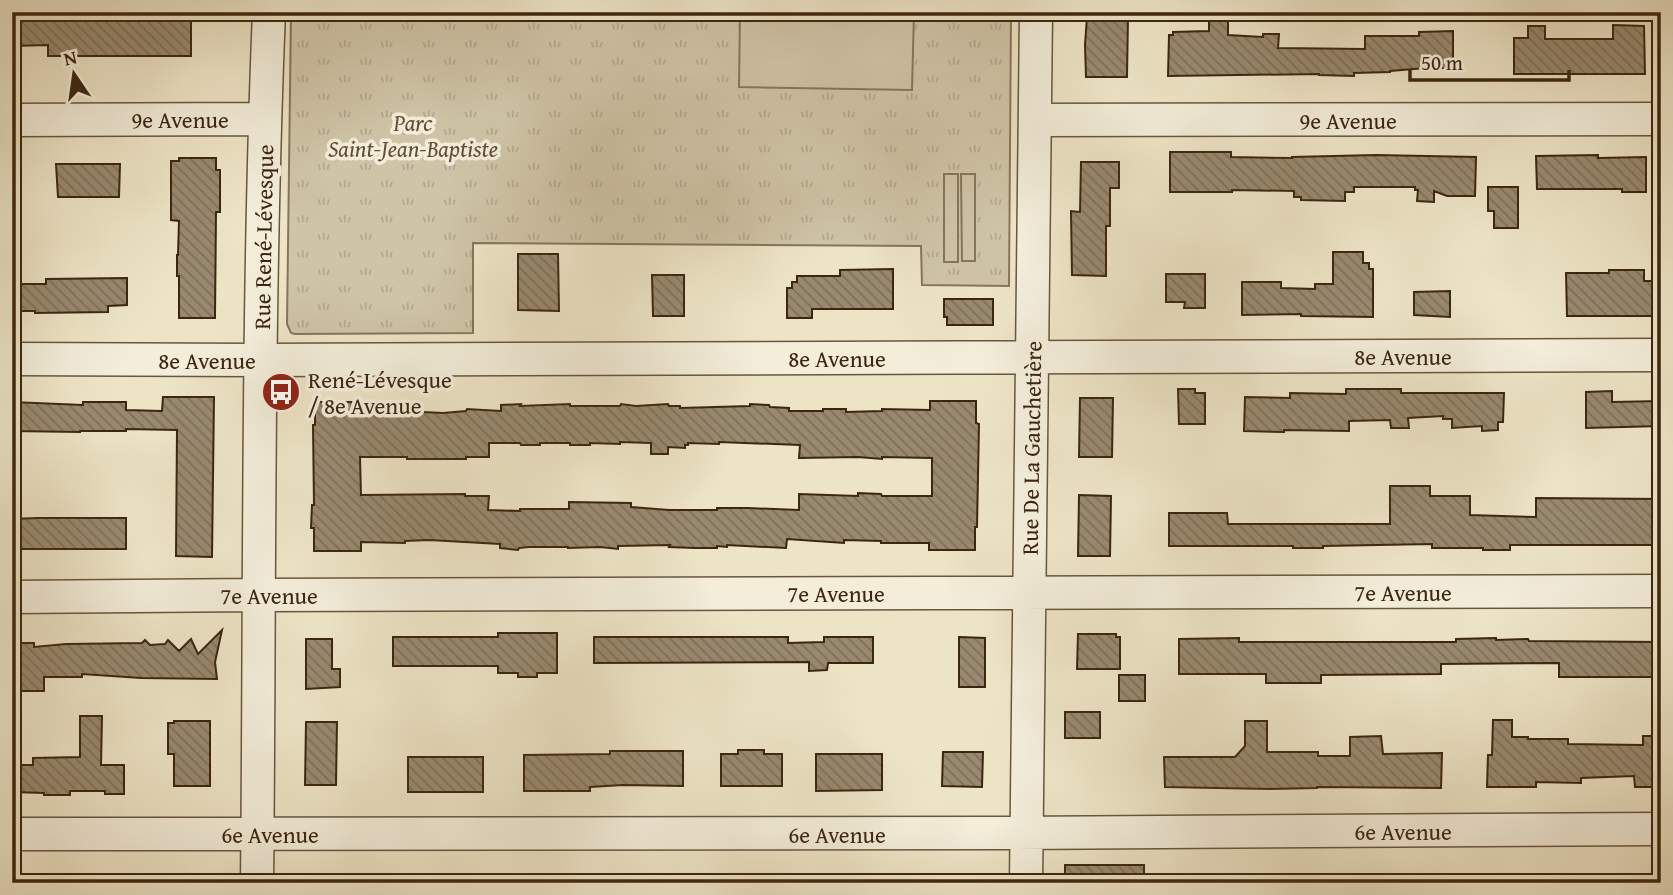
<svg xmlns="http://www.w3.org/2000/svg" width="1673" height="895" viewBox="0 0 1673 895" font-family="'Gentium Book Plus',serif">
	<defs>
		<pattern id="park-tufts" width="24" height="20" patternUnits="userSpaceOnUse" patternTransform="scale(1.75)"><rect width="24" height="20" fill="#cfc4a7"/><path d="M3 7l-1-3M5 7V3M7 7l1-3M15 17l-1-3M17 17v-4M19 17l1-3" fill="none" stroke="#b3a88f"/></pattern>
		<pattern id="building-back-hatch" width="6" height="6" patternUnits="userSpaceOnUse" patternTransform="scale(1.75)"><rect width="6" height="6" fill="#98896f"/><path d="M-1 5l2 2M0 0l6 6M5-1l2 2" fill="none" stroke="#7d705a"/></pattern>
	</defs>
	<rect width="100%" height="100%" fill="#ede4c6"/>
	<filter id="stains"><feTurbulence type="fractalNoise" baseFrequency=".00286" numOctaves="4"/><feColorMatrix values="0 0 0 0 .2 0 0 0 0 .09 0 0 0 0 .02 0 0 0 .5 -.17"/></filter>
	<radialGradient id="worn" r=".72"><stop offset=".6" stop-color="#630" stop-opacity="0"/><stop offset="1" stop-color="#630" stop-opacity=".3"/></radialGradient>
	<!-- park -->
	<path fill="url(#park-tufts)" stroke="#86755c" stroke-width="2" d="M291,12H1011L1009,286L922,285L921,246L473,243V333L295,334L291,333L287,324Z"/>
	<!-- pitch -->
	<path fill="#cfc4a7" stroke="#86755c" stroke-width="2" d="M740,12H914L912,90L739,87Z
		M944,174H958V262H944Z
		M961,174H975V261H962Z"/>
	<!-- building -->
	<path fill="url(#building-back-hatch)" stroke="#3c2611" stroke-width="2" fill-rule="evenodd" d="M12,12H191V56H48V45L12,46Z
		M1087,17H1128L1127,77H1086L1085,45Z
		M1228,19V35L1263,37V34H1279L1278,48L1365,49V36H1419V32L1453,31V68H1426L1390,71V72L1354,73V76L1319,75V74L1168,76L1169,35H1173V32L1209,31V20Z
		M1613,25L1644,26L1645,74H1514V38H1528V26H1545V39H1613Z
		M1170,152H1231V157L1292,158V157L1376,155L1476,157L1475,196H1447L1434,191V202L1417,201L1418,190H1415V187H1354V192H1345V201L1301,200V197H1294V191L1232,190V192H1170Z
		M1598,155V158L1646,157V192H1622V189H1537L1536,156Z
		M179,158H216V170H220V212H216L215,318H179V276H177V255H178L179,221L171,220V161H179Z
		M1081,162H1119V188H1110V226H1106V276L1072,275L1071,211L1080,212Z
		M56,164H120L119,197H58Z
		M1488,187H1518V228H1494V211H1488Z
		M1333,252H1363V263H1369V269H1373V317L1301,316V314L1242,315V282H1281V288L1315,289V284H1333Z
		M518,254H558L559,311L518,310Z
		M893,269V309H812V318H787V288H792V282H797V276H840V270Z
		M1609,270H1644V281H1661V316H1567L1566,273H1609Z
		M1166,274H1205V308H1184L1185,302H1166Z
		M652,275H684V316H653Z
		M127,278V305L108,306V312L35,313V311H12V284H46V279Z
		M1450,291V317L1414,315V292Z
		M944,299H993V325H947V317H944Z
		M1178,389H1195V393H1205V424H1179Z
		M1346,389H1401V393H1504L1503,422H1498V430L1482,431V426L1452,428V419H1443V416L1408,418L1409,428H1391L1390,420L1349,421V431L1284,430V432L1244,431L1245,397L1290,398V393L1346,394Z
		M1612,391V402L1661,401V426L1586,428V392Z
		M163,397H214L212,557L176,556L177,430L126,429V431H80V432L12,431V402L83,405V402H126V410L162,411Z
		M1080,398H1113L1112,457H1079Z
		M930,401H976V423L979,424L977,527H975V550H929V543H881V541L844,540V543L787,539L786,548L727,545V547L717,546V548H695L669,547L670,545L618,546V549L600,547L568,548V547H529L519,548L518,550L500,548V544L429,540L405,541V543L361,542V551H314V528H311L312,505H314L313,425H315V402H362V409L443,413L466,411L467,409L501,411V405L521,404L520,406L570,404V406H620L621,404L636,406L668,404L669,406H680V408L750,406V404L769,405L770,407L789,408V411H823V409H846V412L882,411V409L930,410ZM620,442L651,443V454H668V447L685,448V445H688V443L719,444V442L800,445L799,458L858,457L882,459V457L932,458V496H882L881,494L858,493V496L799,494V510L748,508H717V510H669L631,507V503L569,502V509H520V511L488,510L489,496H465V494L361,495L360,457H407V459H466V457H489V443H520L521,445H540V443H570V445H590V443L620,444Z
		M1390,486H1430V496H1470V515L1536,517V498L1661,499V545H1510V550H1483V548H1432V544L1323,546V548H1293V546H1169V513H1227L1228,524H1390Z
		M1079,495L1111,496L1110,556H1078Z
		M38,518H126V549H12V519Z
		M222,630L215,662L217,679L141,678L82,674V677H44V691H12V643H34V647L66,644L142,643L145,640L150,645L165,644L168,640L179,651L191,639L198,654Z
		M498,633H557V673H537V677H518V673H498V666H393V637H498Z
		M1078,634H1116V637H1120V669H1077Z
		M594,637H788V643L824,642V637H873V663H828L827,670L809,671V662L594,663Z
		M959,637L985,638V687H959Z
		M1239,638V642H1456V639L1496,638V640L1528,639L1529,641L1661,642V677H1559V663L1441,664V674L1321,675V683H1266V674H1179V639Z
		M306,639H332V669H340V687L306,689Z
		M1119,675H1145V701H1119Z
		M1065,712H1100V738H1065Z
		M80,716H102L101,765H124V794H105V791H70V795H44V793L12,792V765H33V758L80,757Z
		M1493,720H1512V737H1528V739H1568V744L1643,745V736H1661V787H1635L1634,776L1581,778V783L1536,782V787H1487L1488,755H1492Z
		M174,721H210V786H174V754H168V723H174Z
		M1245,721H1267V752H1318V756H1350V737L1381,736L1383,754L1442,753L1441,788L1317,787V788L1270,789L1165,787L1164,757H1235L1245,746Z
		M306,722H337L336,785H305Z
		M738,750H764V754H782V786H721V754H738Z
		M610,751H683V786L623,785L590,787V791H524V755L610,754Z
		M943,752H983L982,787L942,786Z
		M816,754H882V790L816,791Z
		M408,757H483V792H408Z
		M1065,865H1144V883H1065Z"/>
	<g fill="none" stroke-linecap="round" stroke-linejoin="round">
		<defs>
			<path id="minor" d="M12,120L265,119
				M1035,120L1661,119
				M12,359L261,360L1661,355
				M12,597L259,595L1661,591
				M12,834L999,833L1661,829
				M257,883C260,593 257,302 269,12
				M1026,883L1036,12"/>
		</defs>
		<!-- minor casing -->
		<use href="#minor" stroke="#68563e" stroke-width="35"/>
		<!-- minor -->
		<use href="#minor" stroke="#f3edda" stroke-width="32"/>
	</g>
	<!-- icons -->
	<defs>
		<symbol id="bus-disc" viewBox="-11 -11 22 22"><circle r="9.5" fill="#8f2418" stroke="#f3edda"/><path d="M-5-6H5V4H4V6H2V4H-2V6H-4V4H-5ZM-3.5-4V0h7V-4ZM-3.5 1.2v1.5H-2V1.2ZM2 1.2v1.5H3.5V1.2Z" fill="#fff"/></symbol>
	</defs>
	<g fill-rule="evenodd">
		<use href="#bus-disc" x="259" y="370" width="44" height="44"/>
	</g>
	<g text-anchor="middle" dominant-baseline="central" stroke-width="7" stroke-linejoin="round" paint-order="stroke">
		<!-- street labels -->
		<g font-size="23" fill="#3c2611" stroke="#f3edda">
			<text x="180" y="119">9e Avenue</text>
			<text x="1348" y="120">9e Avenue</text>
			<text transform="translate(263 237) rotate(-89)">Rue René-Lévesque</text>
			<text x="1403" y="356">8e Avenue</text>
			<text x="837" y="358">8e Avenue</text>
			<text x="207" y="360">8e Avenue</text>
			<text transform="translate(1031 448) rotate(-89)">Rue De La Gauchetière</text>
			<text x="1403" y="592">7e Avenue</text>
			<text x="836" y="593">7e Avenue</text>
			<text x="269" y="595">7e Avenue</text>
			<text x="1403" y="831">6e Avenue</text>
			<text x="270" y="834">6e Avenue</text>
			<text x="837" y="834">6e Avenue</text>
		</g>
		<!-- park labels -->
		<g font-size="23" font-style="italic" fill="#614e36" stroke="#f3edda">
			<text x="413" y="122">Parc<tspan x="413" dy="26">Saint-Jean-Baptiste</tspan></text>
		</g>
		<!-- poi labels -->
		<g font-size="23" fill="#3c2611" stroke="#f3edda" text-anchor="start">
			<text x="308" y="379">René-Lévesque<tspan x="308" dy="26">/ 8e Avenue</tspan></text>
		</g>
	</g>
	<!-- margin -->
	<rect width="1673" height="895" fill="none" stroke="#ede4c6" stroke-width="42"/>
	<rect x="14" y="14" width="1645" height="867" fill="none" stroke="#3c2611" stroke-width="3.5"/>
	<rect x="21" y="21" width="1631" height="853" fill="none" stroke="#3c2611" stroke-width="2"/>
	<!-- north arrow -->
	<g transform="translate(74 74) rotate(347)" stroke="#f3edda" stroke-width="5" paint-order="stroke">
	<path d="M0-5L12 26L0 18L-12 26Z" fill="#3c2611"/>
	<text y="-10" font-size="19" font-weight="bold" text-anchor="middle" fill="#3c2611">N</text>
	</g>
	<!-- scale -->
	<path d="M1410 70v10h159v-10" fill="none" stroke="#3c2611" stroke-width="3.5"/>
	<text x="1421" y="70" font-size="21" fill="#3c2611" stroke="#f3edda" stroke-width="5" paint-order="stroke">50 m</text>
	<rect width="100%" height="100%" filter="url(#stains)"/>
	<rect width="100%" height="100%" fill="url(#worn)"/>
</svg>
